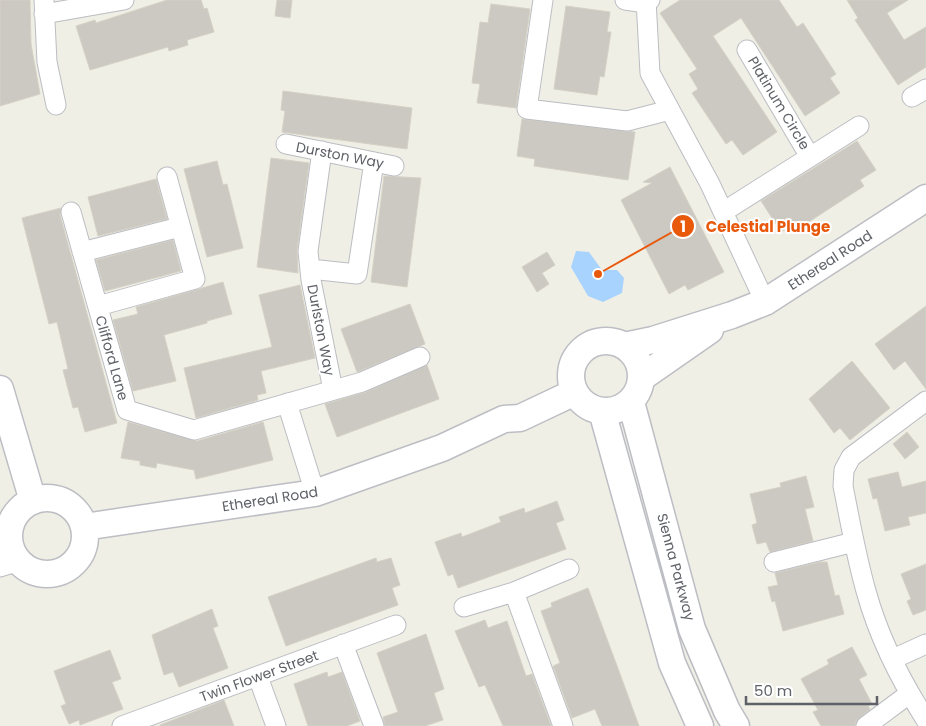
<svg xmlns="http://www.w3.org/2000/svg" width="926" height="726" viewBox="0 0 926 726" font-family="Poppins,sans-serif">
	<rect width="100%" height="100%" fill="#f0efe6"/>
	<!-- water -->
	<path fill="#a8d3ff" d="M576,251L589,252L602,270H617L624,278L622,293L603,302L588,296L571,267Z"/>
	<!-- building -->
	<path fill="#ccc9c3" stroke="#d5d1c4" d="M0,0H30L31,44L40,94L0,106Z
		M167,0H201L204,9L207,8L214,32L187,40L188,45L169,51L168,47L90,70L76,26L95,20L96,23Z
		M277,0H292L290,18L275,16Z
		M680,0H779L797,27L803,23L836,74L830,78L840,93L805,116L741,18L713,36L777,132L743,155L732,140L726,144L692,93L698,89L689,74L697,69L660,13Z
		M847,0H908L887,13L904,40L926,27V67L898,85L855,20L858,18Z
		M491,4L530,9L516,108L477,103L480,84L472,83L480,22L488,23Z
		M566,6L610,12L607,32H611L604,77L600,76L597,95L554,89Z
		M283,91L412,108L407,149L282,132L285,111L281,110Z
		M522,119L635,132L628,180L534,166L535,159L517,156Z
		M857,141L876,170L860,180L864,186L801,227L797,222L781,232L761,201Z
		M271,158L309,163L297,250L298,273L257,267Z
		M217,161L223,185L227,184L243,248L207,257L184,169Z
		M670,167L724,272L688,290L685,285L669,294L621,200L652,183L643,182Z
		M384,176L421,178L407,287L371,282Z
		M156,179L167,219L98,236L88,197Z
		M61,208L60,215L117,423L85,432L78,407L73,408L63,370L68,369L57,322L49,324L22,218Z
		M173,240L181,271L105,291L96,260Z
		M547,252L555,265L542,273L549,284L537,292L522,267Z
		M223,282L232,314L207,321V323L164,335L176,381L133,391L113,320L138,314L136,307Z
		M300,285L315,358L261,371L266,393L257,395L258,400L196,418L184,368L272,347L259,295Z
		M410,304L425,344L357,372L341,329Z
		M926,306V389L905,361L894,370L875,344Z
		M852,361L890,408L850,440L840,428L834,433L809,399Z
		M427,365L439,399L337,437L325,404L366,392Z
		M128,422L197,441L263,422L273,460L196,479L194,470L157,463L156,468L140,465V461L121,458Z
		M907,432L919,447L905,459L893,444Z
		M898,472L902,487L926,481V513L908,517L910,525L885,531L877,498L873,499L868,479Z
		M806,476L814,507L805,509L813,541L770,552L766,542L757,544L752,525L757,523L750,494L781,487L780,483Z
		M557,501L564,520L556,523L566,549L458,588L453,574L448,576L435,542L461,533L462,537L501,522L499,517L524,508L525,513Z
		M376,558L377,562L391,558L400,585L392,588L398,605L286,646L268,597Z
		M820,562H827L835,596L839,595L844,614L783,631L775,601L772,602L768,587L778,585L775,573Z
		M926,564V610L913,615L907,601L911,599L901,574Z
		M588,588L623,682L639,726H602L595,709L572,718L553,666L560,663L541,611L552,607L551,603Z
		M212,609L218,626L213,628L228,668L179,687L173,672L164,675L152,635Z
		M485,620L488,628L507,621L526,676L532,674L551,726H503L485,685L479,687L455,631Z
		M426,634L444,689L434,693L443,720L425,726H385L383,717L398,712L377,653Z
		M852,647L867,675L859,679L872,704L868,706L870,709L856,721L855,726H821L813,712L818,710L801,679L829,664L827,660Z
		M110,650L121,679L112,682L123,709L80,725L79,720L69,724L61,706L66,704L54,671Z
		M327,672L328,677L342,672L360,721L347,726H308L294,684Z
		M224,700L234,726H160V725Z"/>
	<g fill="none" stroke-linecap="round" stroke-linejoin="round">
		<defs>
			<path id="street" d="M44,0L47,62L56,105
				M543,0L527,109L627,121L670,110
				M625,0L646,3L650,0
				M646,0L650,73L710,184L765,302
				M44,14L124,0
				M747,50L810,157
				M912,97L926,89
				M286,144L394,166
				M322,151L308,251L311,280L333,390
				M71,212L127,410L194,430L362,382L420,357
				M723,212L859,126
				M82,252L180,227
				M310,269L357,274L374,162
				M98,306L195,279L167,177
				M926,401L851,457L844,470L843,486C850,521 856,556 866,591C878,635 901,681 926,720
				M287,403L315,493
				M0,546L9,539
				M774,562L854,542
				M0,567L19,561
				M514,592L563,726
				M464,607L514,592L569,569
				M343,644L374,726
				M893,659L926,644
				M258,677L276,726
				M122,726L396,625
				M866,726L909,694"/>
			<path id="secondary" d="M571 376a35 35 0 1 1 70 0a35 35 0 1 1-70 0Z
				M624,346L653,340L732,315L765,302L926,198
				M641,378L710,330
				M0,389L33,501
				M631,402L692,629L727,711L736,726
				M602,411L672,663L700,726
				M9 536a38 38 0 1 1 76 0a38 38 0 1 1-76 0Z
				M84,527L315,493L442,448L504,419L520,418L575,392"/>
		</defs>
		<!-- street casing -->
		<use href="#street" stroke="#bbbdc2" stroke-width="21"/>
		<!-- secondary casing -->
		<use href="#secondary" stroke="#bcbec4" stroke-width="29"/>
		<!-- street -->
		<use href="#street" stroke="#fff" stroke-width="19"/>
		<!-- secondary -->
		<use href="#secondary" stroke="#fff" stroke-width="26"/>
	</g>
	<g text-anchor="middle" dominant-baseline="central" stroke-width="4" stroke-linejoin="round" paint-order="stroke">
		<!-- street labels -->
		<g font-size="14" fill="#5e6167" stroke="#fff">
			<text transform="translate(779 103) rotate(59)">Platinum Circle</text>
			<text transform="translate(340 155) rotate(11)">Durston Way</text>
			<text transform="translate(830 260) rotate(-33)">Ethereal Road</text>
			<text transform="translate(321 330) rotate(79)">Durlston Way</text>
			<text transform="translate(112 358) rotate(74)">Clifford Lane</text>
			<text transform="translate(270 499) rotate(-9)">Ethereal Road</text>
			<text transform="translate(676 567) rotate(75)">Sienna Parkway</text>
			<text transform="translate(259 676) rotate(-20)">Twin Flower Street</text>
		</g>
	</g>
	<!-- callouts -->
	<path fill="none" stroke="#e8590c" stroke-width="2" d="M598 274L683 226"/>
	<g fill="#e8590c" stroke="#fff" stroke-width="2">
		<circle cx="598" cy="274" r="5"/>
		<circle cx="683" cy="226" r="12"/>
	</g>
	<g font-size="15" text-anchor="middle" font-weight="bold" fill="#fff">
		<text x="683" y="232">1</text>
	</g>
	<g font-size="15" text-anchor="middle" font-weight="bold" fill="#e8590c" stroke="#fff" stroke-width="4" stroke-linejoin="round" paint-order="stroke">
		<text x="768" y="232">Celestial Plunge</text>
	</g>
	<!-- scale -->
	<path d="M746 696v8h131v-8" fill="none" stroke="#5e6167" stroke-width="2.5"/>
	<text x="754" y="696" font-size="15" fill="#5e6167" stroke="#ffffff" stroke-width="4" paint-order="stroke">50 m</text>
</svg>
